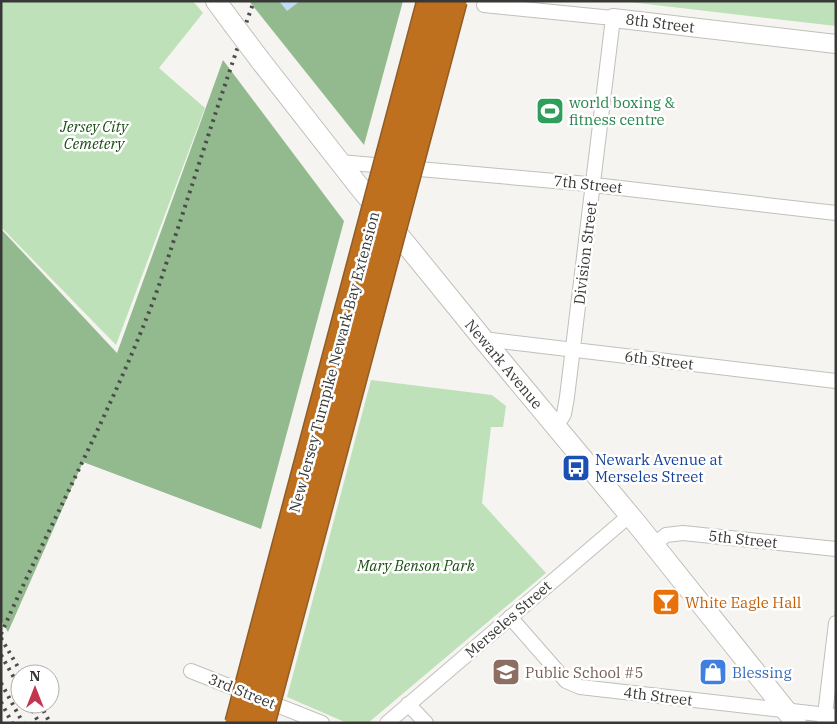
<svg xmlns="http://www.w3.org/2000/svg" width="837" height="724" viewBox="0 0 837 724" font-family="'IBM Plex Serif',serif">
	<rect width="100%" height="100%" fill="#f6f4f0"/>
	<!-- green -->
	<path fill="#bfe1ba" d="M1,1H193L203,13L159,68L205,108L116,345L1,227Z
		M621,1H836V26Z
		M371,380L492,395L506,406L503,427H491L482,503L546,573L368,723H347L287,697Z"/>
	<!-- forest -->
	<path fill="#93ba8e" d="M249,1H403L364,145Z
		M223,60L344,221L261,529L83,462L8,632L1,620V229L117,353Z"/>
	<!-- water -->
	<path fill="#c3dbf6" d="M279,1H300L287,11Z"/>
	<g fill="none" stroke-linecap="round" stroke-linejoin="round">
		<defs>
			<path id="minor" d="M484,5L613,18L567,397L564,414L556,427
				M340,162L577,183L836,213
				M483,339L836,381
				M653,545L666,535L683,533L836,549
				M510,617L566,681L580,687L836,716
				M191,671L322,723
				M408,704L426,723
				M387,723L630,515
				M824,723L836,623"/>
			<path id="tertiary" d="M613,18L836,44"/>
			<path id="secondary" d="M216,1L233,24
				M260,60L357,184L483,339L637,524L796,723"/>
		</defs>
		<!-- minor casing -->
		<use href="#minor" stroke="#c1bfbb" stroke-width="16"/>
		<!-- tertiary casing -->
		<use href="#tertiary" stroke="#c1bfbb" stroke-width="20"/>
		<!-- secondary casing -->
		<use href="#secondary" stroke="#c1bfbb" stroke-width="22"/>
		<!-- minor -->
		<use href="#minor" stroke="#fff" stroke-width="14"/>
		<!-- tertiary -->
		<use href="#tertiary" stroke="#fff" stroke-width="18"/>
		<!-- secondary -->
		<use href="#secondary" stroke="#fff" stroke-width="20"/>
		<!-- rail -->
		<path stroke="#4c4c4a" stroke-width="4" stroke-dasharray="2.5 5" stroke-linecap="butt" d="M1,634C48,528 104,425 147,317C159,288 168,257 178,228C203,152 227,76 254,1
			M1,638L22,674
			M1,655L20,688
			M1,683L23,723
			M1,702L12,723
			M29,704L39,723
			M40,704L50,723"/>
		<defs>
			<path id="secondary-bridge" d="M233,24L260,60"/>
			<path id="motorway-bridge" d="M238,723L430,1
				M262,723L454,1"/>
		</defs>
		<!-- secondary-bridge casing -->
		<use href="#secondary-bridge" stroke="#c1bfbb" stroke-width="22" stroke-linecap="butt"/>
		<!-- motorway-bridge casing -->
		<use href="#motorway-bridge" stroke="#905c27" stroke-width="28" stroke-linecap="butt"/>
		<!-- secondary-bridge -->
		<use href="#secondary-bridge" stroke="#fff" stroke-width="20"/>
		<!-- motorway-bridge -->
		<use href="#motorway-bridge" stroke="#bf701f" stroke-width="25"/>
	</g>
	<!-- icons -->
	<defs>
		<symbol id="stadium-square" viewBox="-11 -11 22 22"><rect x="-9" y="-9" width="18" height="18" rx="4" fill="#2e9e5b" stroke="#fff"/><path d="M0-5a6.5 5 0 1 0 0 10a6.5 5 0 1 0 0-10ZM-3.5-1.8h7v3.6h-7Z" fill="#fff"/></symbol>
		<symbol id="bus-square" viewBox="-11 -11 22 22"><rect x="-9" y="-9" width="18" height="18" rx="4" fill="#1a4fb4" stroke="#fff"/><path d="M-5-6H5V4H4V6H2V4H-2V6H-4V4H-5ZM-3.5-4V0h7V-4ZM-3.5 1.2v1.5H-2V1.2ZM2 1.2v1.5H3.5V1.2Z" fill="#fff"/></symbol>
		<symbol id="bar-square" viewBox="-11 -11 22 22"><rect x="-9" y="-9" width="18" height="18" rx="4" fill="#e8710a" stroke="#fff"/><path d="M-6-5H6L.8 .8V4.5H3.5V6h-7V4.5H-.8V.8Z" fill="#fff"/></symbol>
		<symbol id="school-square" viewBox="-11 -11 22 22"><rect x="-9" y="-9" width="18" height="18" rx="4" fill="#8d6e63" stroke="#fff"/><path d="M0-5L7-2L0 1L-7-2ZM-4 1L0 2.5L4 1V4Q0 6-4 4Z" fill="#fff"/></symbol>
		<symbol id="shop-square" viewBox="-11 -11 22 22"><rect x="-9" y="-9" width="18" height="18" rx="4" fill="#3f7fe0" stroke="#fff"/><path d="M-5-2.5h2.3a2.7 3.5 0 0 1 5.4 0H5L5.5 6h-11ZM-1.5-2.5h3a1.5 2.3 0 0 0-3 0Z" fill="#fff"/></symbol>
	</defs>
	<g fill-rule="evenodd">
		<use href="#stadium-square" x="534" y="95" width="32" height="32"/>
		<use href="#bus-square" x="560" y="452" width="32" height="32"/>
		<use href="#bar-square" x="650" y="586" width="32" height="32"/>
		<use href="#school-square" x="490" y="656" width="32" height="32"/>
		<use href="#shop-square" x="697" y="656" width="32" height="32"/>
	</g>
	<g text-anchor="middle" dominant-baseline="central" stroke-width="5" stroke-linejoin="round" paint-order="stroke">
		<!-- street labels -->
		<g font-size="15" fill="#383836" stroke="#fff">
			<text transform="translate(660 23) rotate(7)">8th Street</text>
			<text transform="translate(588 184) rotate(6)">7th Street</text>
			<text transform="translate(585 253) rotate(-83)">Division Street</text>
			<text transform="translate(659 360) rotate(7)">6th Street</text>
			<text transform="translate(334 362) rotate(-75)">New Jersey Turnpike Newark Bay Extension</text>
			<text transform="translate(504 364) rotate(50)">Newark Avenue</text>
			<text transform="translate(743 539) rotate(6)">5th Street</text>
			<text transform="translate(508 619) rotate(-41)">Merseles Street</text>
			<text transform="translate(242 691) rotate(22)">3rd Street</text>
			<text transform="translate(658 696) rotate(7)">4th Street</text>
		</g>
		<!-- leisure labels -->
		<g font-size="15" fill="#27864d" stroke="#fff" text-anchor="start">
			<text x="569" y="102">world boxing &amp;<tspan x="569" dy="17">fitness centre</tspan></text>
		</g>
		<!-- park labels -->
		<g font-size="15" font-style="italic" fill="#1a4e13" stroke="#fff">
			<text x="94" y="126">Jersey City<tspan x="94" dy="17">Cemetery</tspan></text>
			<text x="416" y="565">Mary Benson Park</text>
		</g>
		<!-- transit labels -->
		<g font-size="15" fill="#164399" stroke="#fff" text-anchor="start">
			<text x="595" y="459">Newark Avenue at<tspan x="595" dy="17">Merseles Street</tspan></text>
		</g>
		<!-- food labels -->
		<g font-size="15" fill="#c56008" stroke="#fff" text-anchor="start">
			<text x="685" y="602">White Eagle Hall</text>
		</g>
		<!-- education labels -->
		<g font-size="15" fill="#785e54" stroke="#fff" text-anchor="start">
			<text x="525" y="672">Public School #5</text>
		</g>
		<!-- shop labels -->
		<g font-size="15" fill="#366cbe" stroke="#fff" text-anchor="start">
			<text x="732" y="672">Blessing</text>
		</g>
	</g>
	<!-- border -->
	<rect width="837" height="724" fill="none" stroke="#383836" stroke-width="5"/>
	<!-- north arrow -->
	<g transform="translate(35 689)"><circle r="24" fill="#ffffff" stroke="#afafaf"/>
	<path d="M0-4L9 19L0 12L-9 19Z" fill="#c4344f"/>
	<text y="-8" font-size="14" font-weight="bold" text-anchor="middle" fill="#383836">N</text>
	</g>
</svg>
